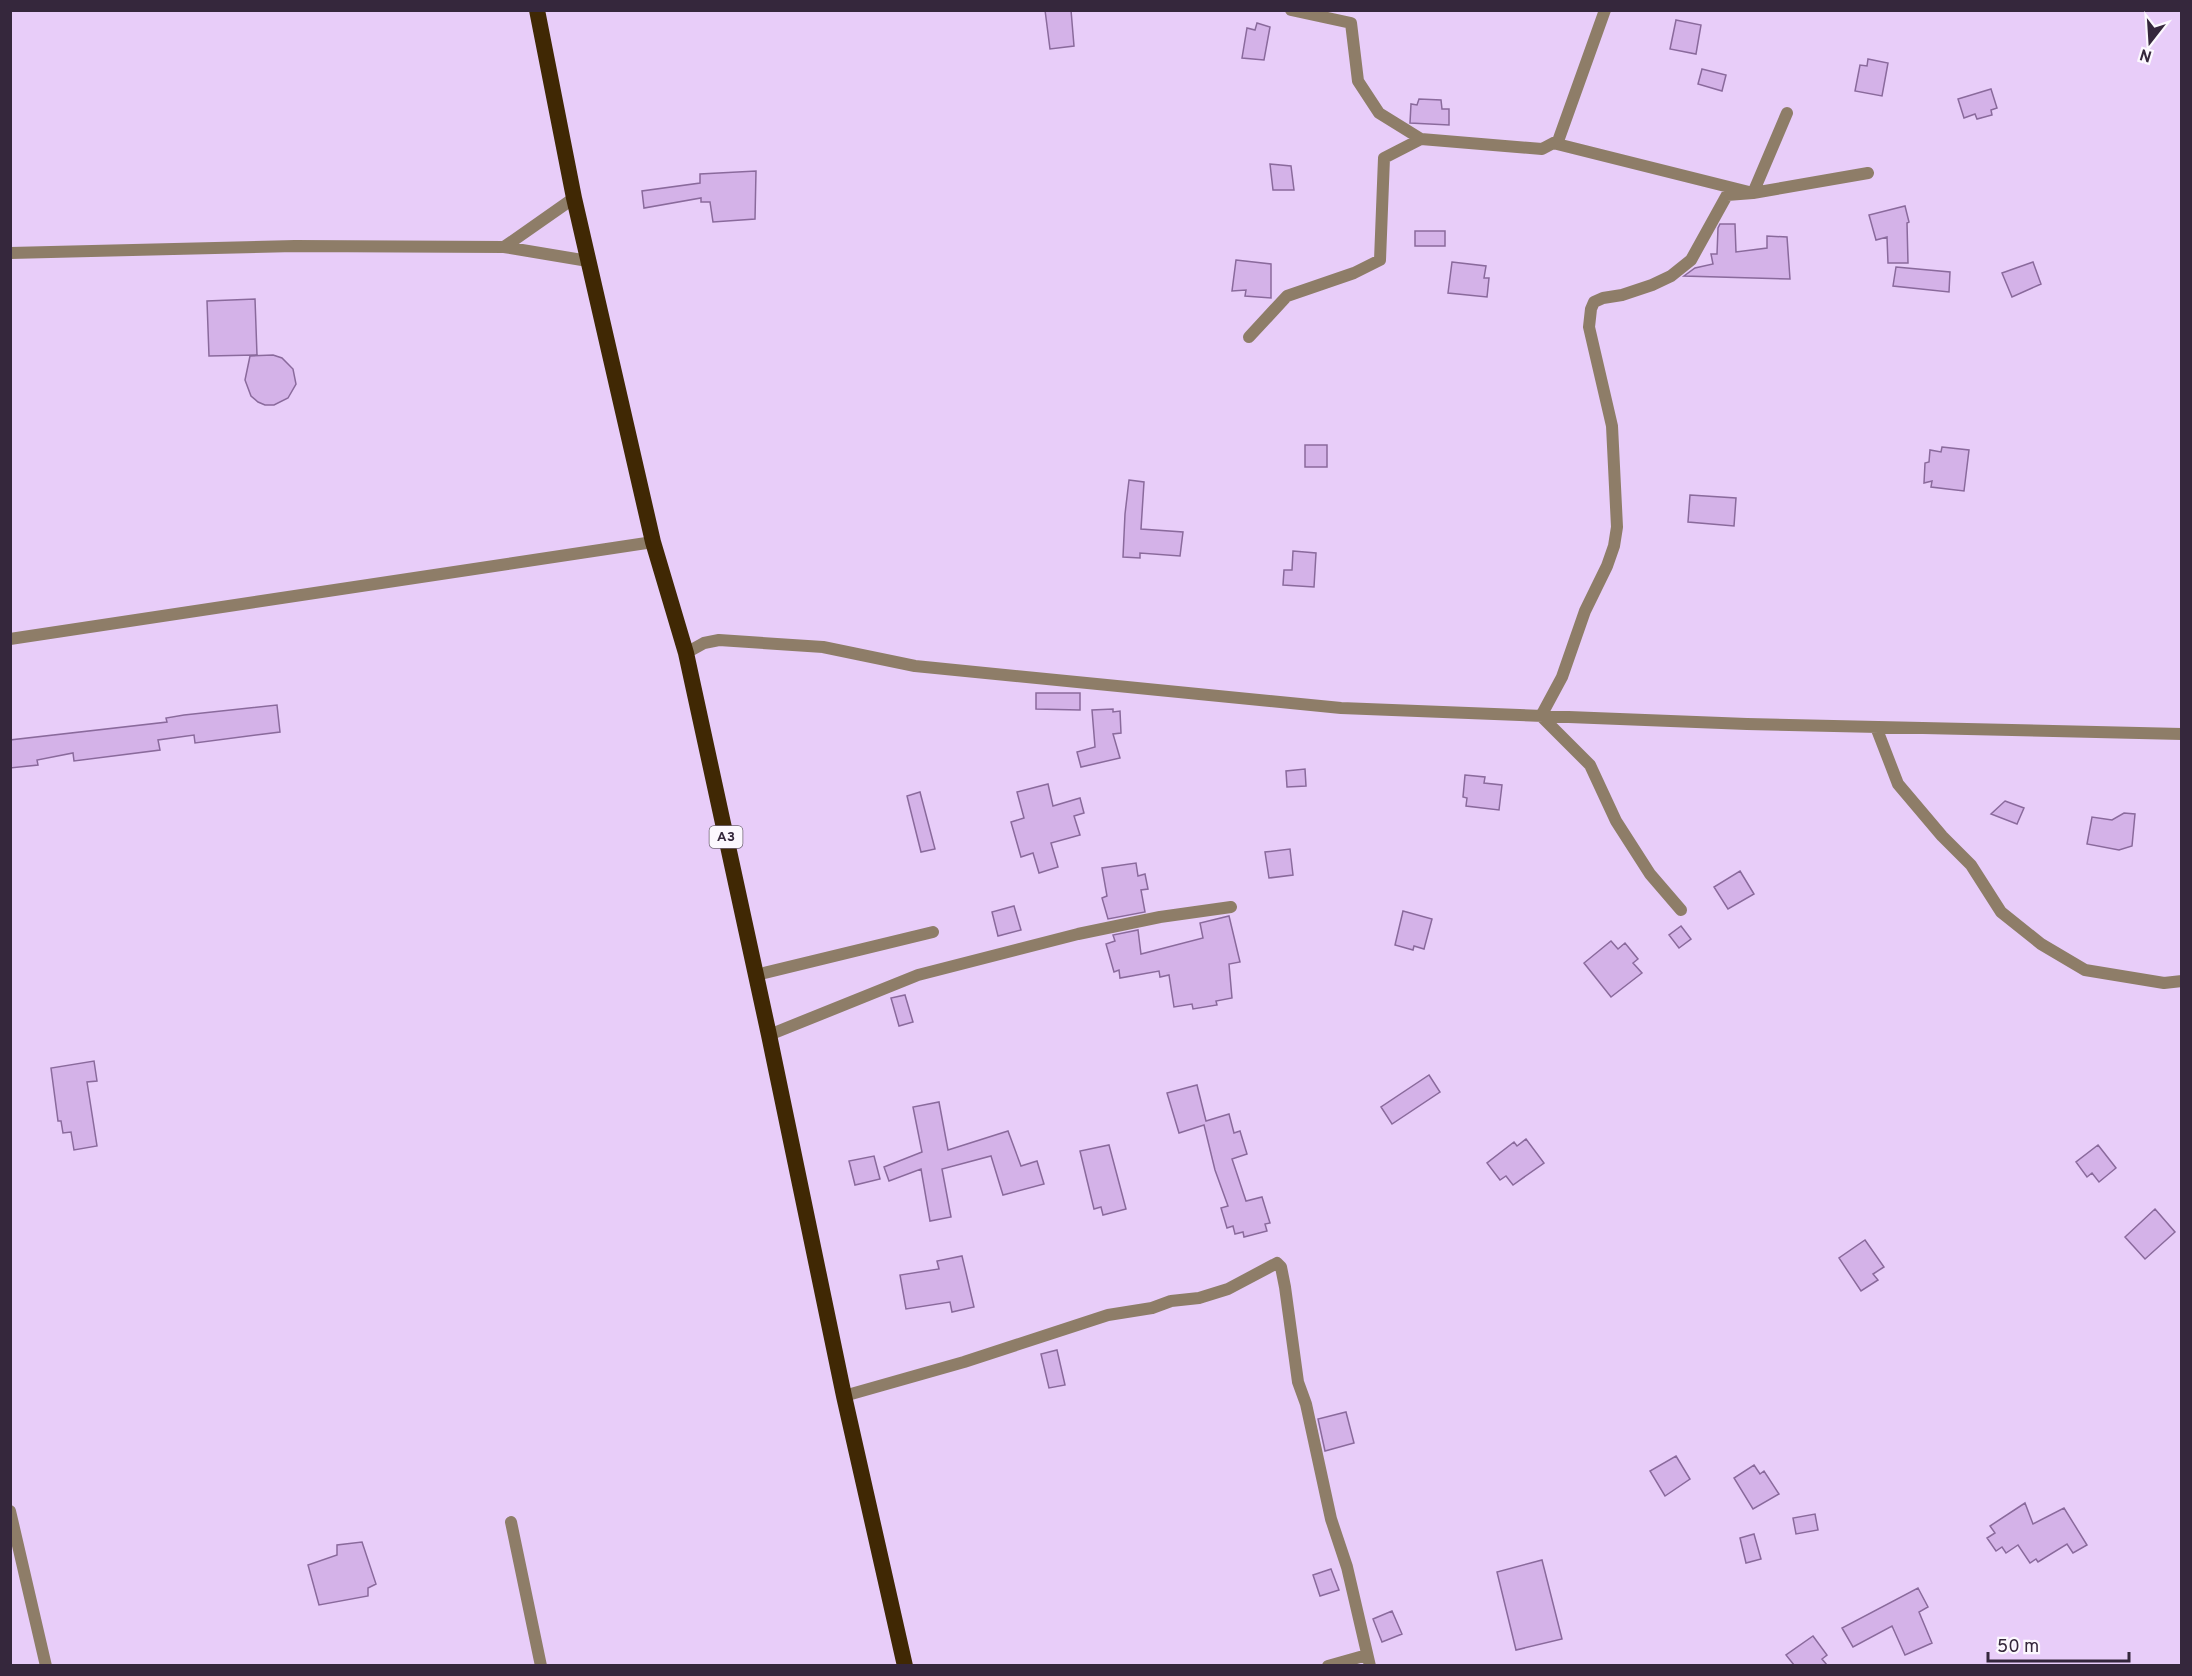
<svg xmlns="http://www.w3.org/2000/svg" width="2192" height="1676" viewBox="0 0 2192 1676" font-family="Overpass,sans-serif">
	<rect width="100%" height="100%" fill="#e8cdf9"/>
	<!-- building -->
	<path fill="#d4b2e8" stroke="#8a6a9c" stroke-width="1.5" d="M1045,10H1071L1074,46L1050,49Z
		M1676,20L1701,25L1696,54L1670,49Z
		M1257,23L1270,27L1264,60L1242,58L1247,28L1255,30Z
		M1868,59L1888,63L1882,96L1855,91L1860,65L1867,66Z
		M1702,69L1726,75L1722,91L1698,84Z
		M1991,89L1997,108L1991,110L1992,115L1977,119L1975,114L1964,118L1958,99Z
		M1419,99L1441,100L1442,109H1449V125L1410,123L1411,104L1417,105Z
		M1270,164L1291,166L1294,190H1273Z
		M756,171L755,219L713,222L710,202H701V198L644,208L642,191L700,183V174Z
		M1905,206L1909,222L1907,223L1908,263H1888L1887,237L1876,240L1869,215Z
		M1720,224H1735L1736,252L1767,248V236L1787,237L1790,279L1684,276L1695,268L1713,264L1711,254H1717L1718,228Z
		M1415,231H1445V246H1415Z
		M1236,260L1271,264V298L1245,296L1246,290L1232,291Z
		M1452,262L1486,266L1484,278H1489L1487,297L1448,293Z
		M2033,262L2041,284L2012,297L2002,273Z
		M1896,267L1950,272L1949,292L1893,286Z
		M255,299L257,355L209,356L207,301Z
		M273,355L282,358L293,369L296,384L288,398L274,405H265L258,402L251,396L245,380L250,356Z
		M1305,445H1327V467H1305Z
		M1942,447L1969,450L1964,491L1931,487L1932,481L1924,483L1925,463L1929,462L1930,450L1941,452Z
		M1129,480L1144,482L1141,529L1183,532L1180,556L1140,553V558L1123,557L1125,514Z
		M1690,495L1736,498L1734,526L1688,522Z
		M1293,551L1316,553L1314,587L1283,585L1284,570H1292Z
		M1036,693H1080V710L1036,709Z
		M277,705L280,732L195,743L194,735L158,740L160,750L74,761L73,753L37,760L38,765L10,768V740L167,722L166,718L184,715Z
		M1113,709V712L1120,711L1121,733L1113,734L1120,758L1081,767L1077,752L1095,747L1092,710Z
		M1305,769L1306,786L1287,787L1286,771Z
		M1465,775L1485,777L1484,783L1502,785L1499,810L1466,806L1467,798L1463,797Z
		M1048,784L1053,806L1080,798L1084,813L1074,816L1080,835L1051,843L1058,867L1039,873L1033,853L1021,857L1011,822L1024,818L1017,792Z
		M920,792L935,849L921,852L907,796Z
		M2005,801L2024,808L2017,824L1991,814Z
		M2124,813L2135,814L2132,846L2119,850L2087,844L2092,817L2112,820Z
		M1290,849L1293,875L1269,878L1265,852Z
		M1136,863L1138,876L1145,874L1148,889L1141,890L1145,912L1108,919L1102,898L1107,896L1102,868Z
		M1740,871L1754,894L1728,909L1714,887Z
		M1014,906L1021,930L998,936L992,912Z
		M1403,911L1432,919L1424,949L1414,946L1413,950L1395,945Z
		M1229,916L1240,962L1229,964L1232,998L1216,1001L1217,1005L1193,1009L1192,1004L1174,1007L1169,975L1160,977L1159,971L1120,978L1119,970L1114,972L1106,944L1115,941L1113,935L1138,930L1141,954L1203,938L1200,923Z
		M1681,926L1691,939L1679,948L1669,935Z
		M1611,941L1618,949L1625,943L1638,959L1633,963L1642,973L1611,997L1584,963Z
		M905,995L913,1022L899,1026L891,998Z
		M94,1061L97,1081L87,1082L97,1146L74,1150L71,1132L63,1133L61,1121H58L51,1068Z
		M1429,1075L1440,1092L1392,1124L1381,1107Z
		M1197,1085L1206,1121L1229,1114L1234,1133L1240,1131L1247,1154L1232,1159L1246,1201L1262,1197L1270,1223L1265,1224L1267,1231L1244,1237L1243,1232L1235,1234L1233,1226L1227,1228L1221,1208L1228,1206L1215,1170L1204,1125L1179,1133L1167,1093Z
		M939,1102L948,1150L1008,1131L1021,1166L1037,1161L1044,1184L1003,1195L991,1156L942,1169L951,1217L930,1221L921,1169L889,1181L884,1167L922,1152L913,1107Z
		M1526,1139L1544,1163L1513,1185L1506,1176L1500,1180L1487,1163L1514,1142L1517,1146Z
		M1109,1145L1126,1209L1103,1215L1101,1207L1094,1209L1080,1151Z
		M2098,1145L2116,1168L2099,1182L2092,1173L2087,1177L2076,1162Z
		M874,1156L880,1179L855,1185L849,1161Z
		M2155,1209L2175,1232L2145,1259L2125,1237Z
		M1865,1240L1884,1267L1873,1274L1878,1280L1861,1291L1839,1258Z
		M962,1256L974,1307L952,1312L950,1302L906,1309L900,1275L939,1269L937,1261Z
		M1057,1350L1065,1385L1049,1388L1041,1354Z
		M1346,1412L1354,1443L1325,1451L1318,1419Z
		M1676,1456L1690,1479L1665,1496L1650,1471Z
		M1754,1465L1760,1474L1764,1471L1779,1494L1753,1509L1734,1478Z
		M2025,1503L2033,1524L2064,1508L2087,1545L2073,1553L2067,1544L2038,1562L2036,1559L2030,1563L2018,1545L2006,1553L2002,1547L1996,1551L1987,1538L1995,1533L1990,1526Z
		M1815,1514L1818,1530L1796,1534L1793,1518Z
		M1754,1534L1761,1559L1746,1563L1740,1538Z
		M362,1542L376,1584L368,1588V1596L319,1605L308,1565L337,1555V1545Z
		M1542,1560L1562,1639L1516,1650L1497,1572Z
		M1331,1569L1339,1590L1320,1596L1313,1575Z
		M1918,1588L1928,1607L1919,1612L1932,1643L1905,1655L1892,1626L1853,1647L1842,1628Z
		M1392,1611L1402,1634L1382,1642L1373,1619Z
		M1813,1636L1827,1655L1822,1659L1827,1665H1794L1786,1655Z"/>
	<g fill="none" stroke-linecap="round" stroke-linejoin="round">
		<!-- minor -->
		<path stroke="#8e7d68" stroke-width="12" d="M1291,10L1351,23L1358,81L1379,113L1421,139
			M1605,10L1557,144L1753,193L1868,173
			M504,247L574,198
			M10,253L295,246L504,247L588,261
			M1249,337L1287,296L1354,273L1380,260L1384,158L1421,139L1542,149L1559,140
			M10,639L653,542
			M686,653L704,643L719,640L823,647L915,666L1341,708L1747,724L2182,734
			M1876,727L1898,784L1942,836L1971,865L2001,912L2041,944L2085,970L2164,983L2182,981
			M1681,910L1650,874L1616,821L1590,765L1541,716L1562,677L1585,611L1607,566L1614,546L1617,527L1612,426L1589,327L1591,309L1594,302L1603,298L1622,295L1652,285L1671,276L1691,260L1727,195L1753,193L1787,113
			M756,975L933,932
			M769,1035L918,975L1078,934L1160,917L1231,907
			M844,1396L964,1362L1108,1315L1152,1308L1171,1301L1199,1298L1228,1289L1277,1263L1281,1267L1285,1287L1298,1382L1306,1404L1331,1519L1347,1567L1370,1666
			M10,1511L46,1666
			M511,1522L541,1666
			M1328,1666L1367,1655"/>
		<!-- trunk -->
		<path stroke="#402804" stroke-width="16" d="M537,10L574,198L653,542L686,653L769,1035L844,1396L905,1666"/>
	</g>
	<g text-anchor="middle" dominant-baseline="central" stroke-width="4.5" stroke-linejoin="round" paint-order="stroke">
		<!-- shield labels -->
		<rect fill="#fcf8fe" stroke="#716676" stroke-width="1.5" x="709.5" y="826" width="33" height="22" rx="4.5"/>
		<g font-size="14" font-weight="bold" fill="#35273c">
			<text x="726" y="837">A3</text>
		</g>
	</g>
	<!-- border -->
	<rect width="2192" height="1676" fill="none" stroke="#35273c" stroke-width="24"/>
	<!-- north arrow -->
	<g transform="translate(2150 42) rotate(197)" stroke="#fcf8fe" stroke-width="4.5" paint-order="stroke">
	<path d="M0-4.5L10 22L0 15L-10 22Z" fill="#35273c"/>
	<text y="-9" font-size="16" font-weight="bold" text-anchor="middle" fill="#35273c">N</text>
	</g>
	<!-- scale -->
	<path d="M1988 1652v9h141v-9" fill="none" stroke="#35273c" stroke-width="3"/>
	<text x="1997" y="1652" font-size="18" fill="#35273c" stroke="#fcf8fe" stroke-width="4.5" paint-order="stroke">50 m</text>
</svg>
